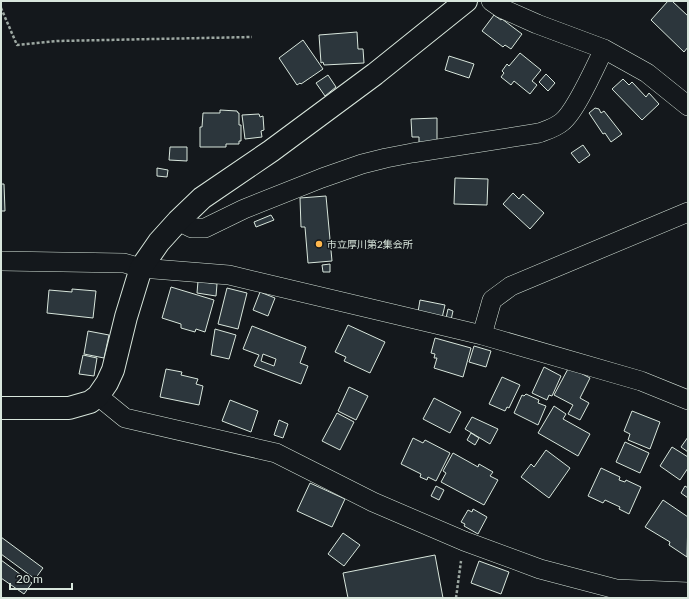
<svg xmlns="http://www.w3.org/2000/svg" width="689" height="599" viewBox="0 0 689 599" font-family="Lato,'Noto Sans JP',sans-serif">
	<rect width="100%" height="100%" fill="#14181c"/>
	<!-- building -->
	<path fill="#2c363c" stroke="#d8e6dc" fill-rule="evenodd" d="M668,1H672L688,16V47L684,52L651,20Z
		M494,15L501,20L502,19L522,34L511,49L505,45L503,47L482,31Z
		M357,32L358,49H363L364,63L324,65L323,62L321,63L319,35Z
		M303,40L323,69L301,84L300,83L297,85L279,58Z
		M520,53L541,70L532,81L537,85L530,94L514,81L511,85L501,77L504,73L502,71L507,64L509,66Z
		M449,56L474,64L469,78L445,70Z
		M546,74L555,83L548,91L539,82Z
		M328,75L336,87L325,96L316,83Z
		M623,79L629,85L632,82L646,97L649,93L659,104L642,120L612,89Z
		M595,108L599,109L601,113L604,111L622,134L611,142L605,133L603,134L589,113Z
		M220,110L237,111L238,113H239V125H241V141H239V144H226V147H200V127H202L203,113H220Z
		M259,114L260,117L263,116L264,130L261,131L262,137L245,139L242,115Z
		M437,118V143L419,144V137H412L411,119Z
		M583,145L590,155L579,163L571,153Z
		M170,147H187V161L169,160Z
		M157,168L168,170L167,177L157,176Z
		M455,178L488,179L487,205L454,204Z
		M1,184H4L5,211H1Z
		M513,193L519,199L523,194L544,213L530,229L503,204Z
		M326,196L332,261L308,263L305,227H301L300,198Z
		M271,215L274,220L256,227L254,222Z
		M330,264V272H323L322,265Z
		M198,281L217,284L216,296L197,293Z
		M171,287L214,300L205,332L196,329L195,332L181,328V324L162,318Z
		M227,288L247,293L238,329L218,324Z
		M72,289L96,291L93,318L47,313L49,290L72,292Z
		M260,292L275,298L268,316L253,310Z
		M420,300L445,305L442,318L418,312Z
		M448,309L453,311L451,320L446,318Z
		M348,325L385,342L370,373L344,361L346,357L335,352Z
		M252,326L306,347L300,363L308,366L301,384L254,366L259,355L243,349ZM263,354L276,359L274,366L261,361Z
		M215,329L236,335L229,359L211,355Z
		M88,331L109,335L104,358L84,354Z
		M435,338L471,348L463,377L434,368L437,358H434L435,354L431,353Z
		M474,346L491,351L486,367L469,362Z
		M83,355L97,358L94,376L79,374Z
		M544,367L561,376L552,396L549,395L547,400L532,393Z
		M569,367L590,378L580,398L589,403L580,420L568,414L573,405L554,395Z
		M166,369L182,372L181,375L198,379L196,384L203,386L199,405L160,397Z
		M502,377L520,385L509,408L507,407L505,411L489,404Z
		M349,387L368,396L356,420L338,411Z
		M526,394L539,400L538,403L546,406L538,425L514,413L522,395L524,396Z
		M434,398L461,412L450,433L423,419Z
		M230,400L258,411L251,432L222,421Z
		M554,406L566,414L563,419L590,434L578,456L538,433Z
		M632,411L660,422L650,449L628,440L630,434L624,431Z
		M337,413L354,422L340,450L322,441Z
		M472,417L498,429L490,444L465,429Z
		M279,420L288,424L283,438L274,435Z
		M471,433L479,438L475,445L467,440Z
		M688,437V452L681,447Z
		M413,438L423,443L425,440L450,453L436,481L428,477L427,480L420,477L421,474L401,464Z
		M625,442L649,453L640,473L616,462Z
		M672,447L688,457V468L680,480L660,466Z
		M546,450L570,468L549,498L521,477L531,464L534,467Z
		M453,453L478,467L479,464L493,472L490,476L498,480L484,505L441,482L446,473L443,471Z
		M601,468L620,477L619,480L625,482L626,480L641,487L629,514L619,509L620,507L605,500L603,503L588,496Z
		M310,483L345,499L332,527L297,511Z
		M436,486L444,490L439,500L431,496Z
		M685,486L688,488V498L681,493Z
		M663,500L688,517L687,557L669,545L670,542L645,527Z
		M473,509L487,517L478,534L464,526L465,524L461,522L468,510L472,512Z
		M343,533L360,545L344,566L328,554Z
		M1,537L43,568L35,579L1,554Z
		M435,555L443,598H348L343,573Z
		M1,560L32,583L24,594L1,578Z
		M479,561L509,572L501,594L471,583Z"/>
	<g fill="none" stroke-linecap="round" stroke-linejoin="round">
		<defs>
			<path id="street" d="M491,1L501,8L537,24L604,49L647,73L688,106
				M178,221L192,228H205L244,209L322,178L362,164L386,158L412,153L539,133C547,130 555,128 562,122C576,111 595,67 604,49
				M1,261L124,263L141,268L229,275L482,335L641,381L688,400
				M482,335L492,300L511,286L688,212
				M98,396L125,418L276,453L373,502L464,541L540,569L616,589L688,592"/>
			<path id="secondary" d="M1,408H69L90,402L98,396L107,383L113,370L126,317L141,268L159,242L178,221L202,198L271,151L375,74L466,1"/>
		</defs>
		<!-- street casing -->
		<use href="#street" stroke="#d8e6dc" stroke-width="20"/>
		<!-- secondary casing -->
		<use href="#secondary" stroke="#d8e6dc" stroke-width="24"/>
		<!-- path -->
		<path stroke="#9da8a2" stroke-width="2.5" stroke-dasharray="3 2" stroke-linecap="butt" d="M1,8L17,45L57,41L252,37
			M456,598L461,561"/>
		<!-- street -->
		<use href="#street" stroke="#14181c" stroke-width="19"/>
		<!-- secondary -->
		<use href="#secondary" stroke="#14181c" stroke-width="22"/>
	</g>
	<!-- markers -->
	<circle fill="#ffb74d" stroke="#14181c" stroke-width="1.5" cx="319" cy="244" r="4"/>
	<g text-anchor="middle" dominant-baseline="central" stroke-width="3" stroke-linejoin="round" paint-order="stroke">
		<!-- poi labels -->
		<g font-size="10" fill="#d8e6dc" stroke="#14181c" text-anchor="start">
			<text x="327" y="244">市立厚川第2集会所</text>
		</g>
	</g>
	<!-- border -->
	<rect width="689" height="599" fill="none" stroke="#d8e6dc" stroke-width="4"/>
	<!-- scale -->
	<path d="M10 583v6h62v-6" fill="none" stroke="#d8e6dc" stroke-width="2"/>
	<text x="16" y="583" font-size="12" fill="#d8e6dc" stroke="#14181c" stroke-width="3" paint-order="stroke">20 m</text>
</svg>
